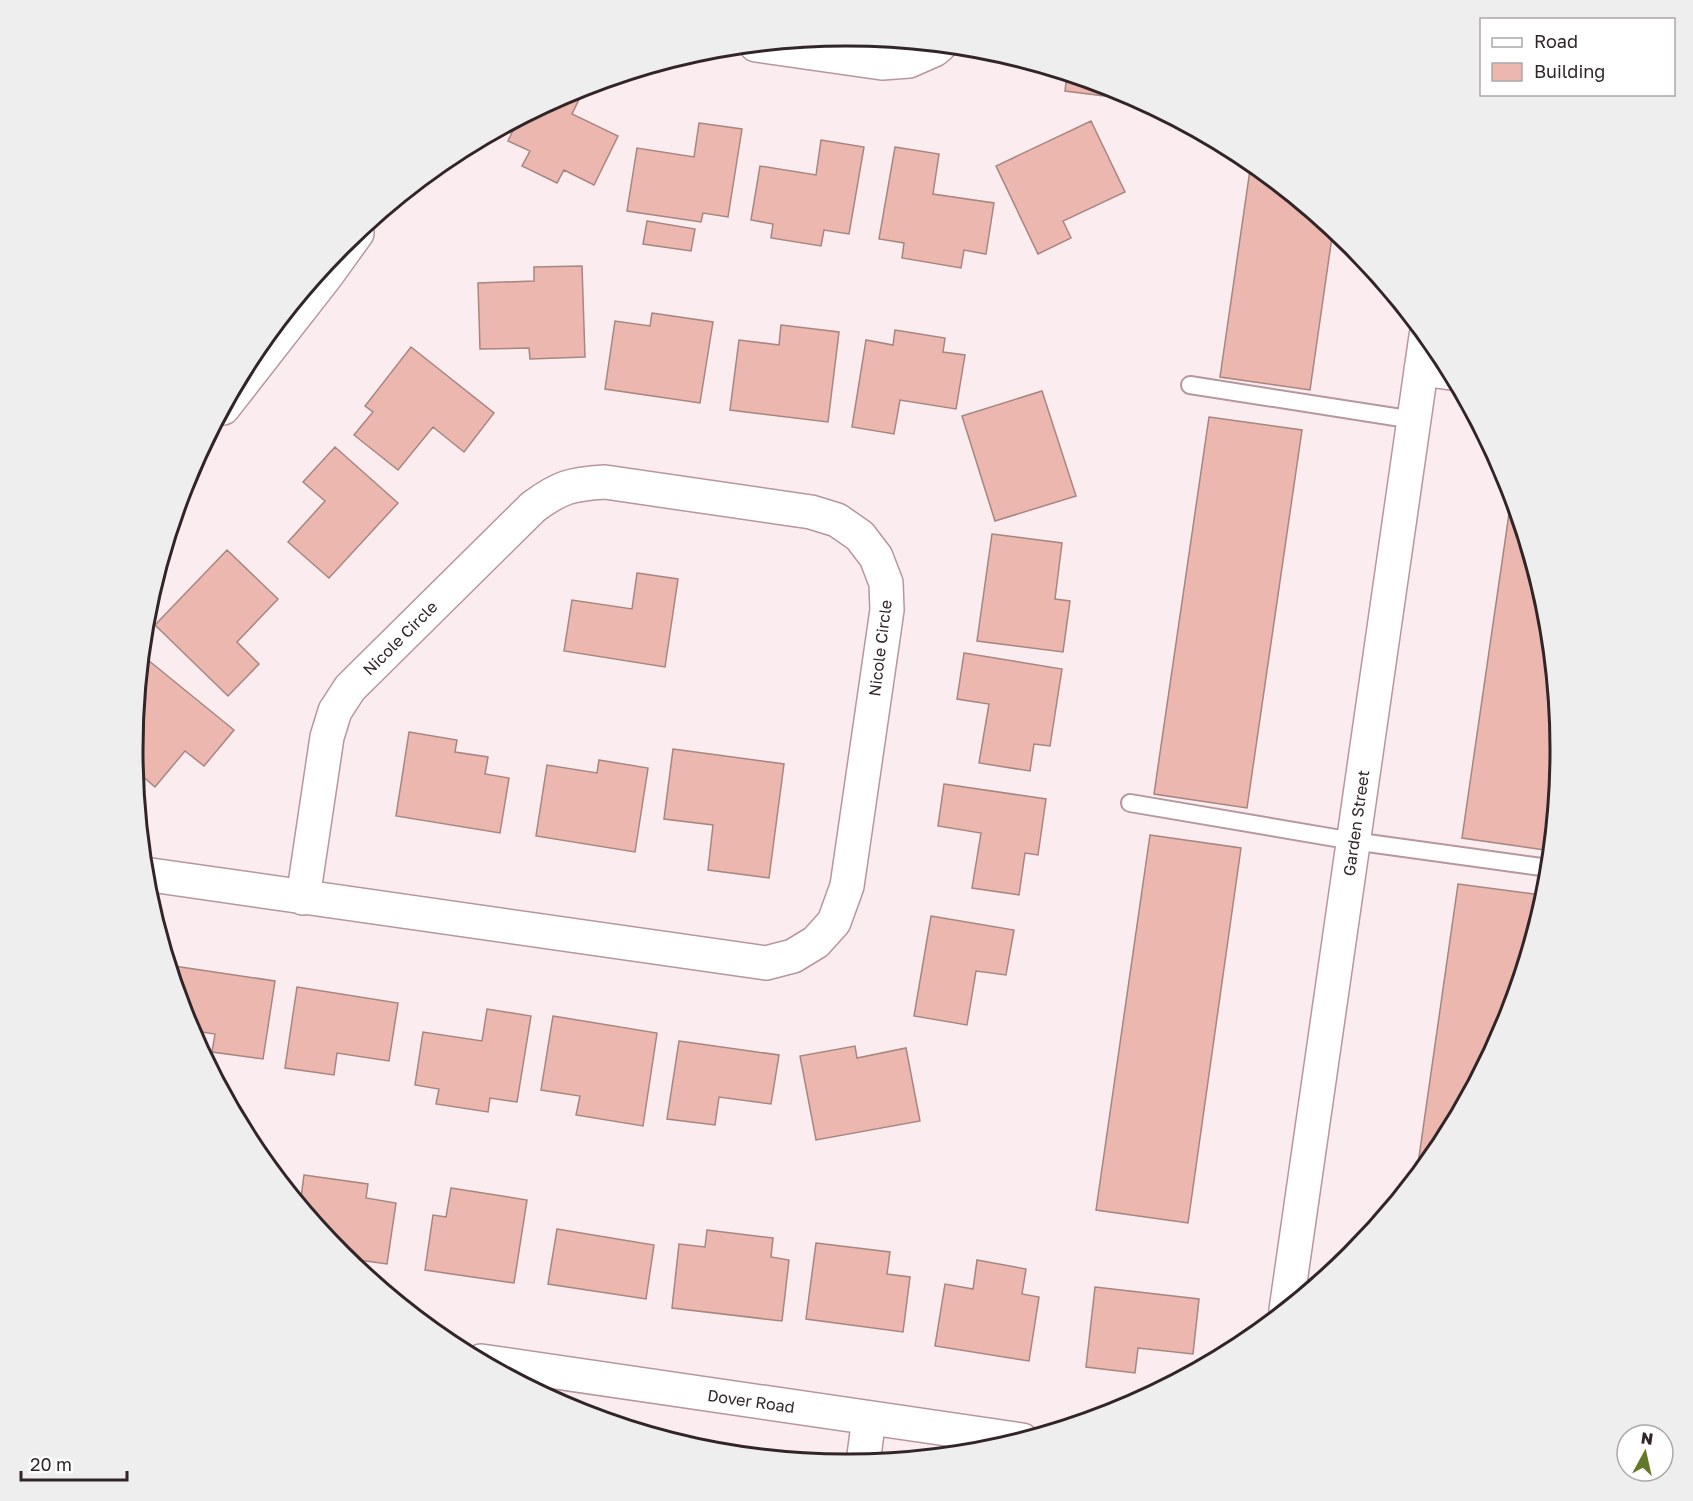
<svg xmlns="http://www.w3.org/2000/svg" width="1693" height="1501" viewBox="0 0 1693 1501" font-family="'Golos Text',sans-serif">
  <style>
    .building { fill: #ecb7af; stroke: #a78681; stroke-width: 1.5 }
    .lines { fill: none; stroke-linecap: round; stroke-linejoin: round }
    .service-casing { stroke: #b8969e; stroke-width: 20 }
    .minor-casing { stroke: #b8969e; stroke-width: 36 }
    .tertiary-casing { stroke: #b8969e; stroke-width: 36 }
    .service { stroke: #fff; stroke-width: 16 }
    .minor { stroke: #fff; stroke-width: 33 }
    .tertiary { stroke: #fff; stroke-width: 33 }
    .labels { text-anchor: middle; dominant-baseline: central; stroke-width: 6; stroke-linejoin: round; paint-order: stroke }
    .street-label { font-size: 16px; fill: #322528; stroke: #fff }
    .rim { fill: none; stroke: #322528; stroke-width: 3 }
  </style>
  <rect width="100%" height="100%" fill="#fbecef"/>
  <path class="building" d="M1067,74L1120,91L1129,95L1128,99L1065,91Z
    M585,87L572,114L618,136L594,185L564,170L557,183L522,166L530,151L508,141L518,120L573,90Z
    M1091,121L1125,192L1063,221L1071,238L1038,254L996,166Z
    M699,123L742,129L728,217L703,213L701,222L627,211L637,148L694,157Z
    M821,140L864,147L849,234L824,230L821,246L771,238L773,224L751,220L760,166L816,175Z
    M895,147L939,154L933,194L994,203L986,254L964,250L961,268L902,258L904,243L879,239Z
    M1251,163L1333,230L1310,390L1220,377Z
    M647,221L695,229L691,251L643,244Z
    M582,266L585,357L530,359L529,348L480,349L478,283L534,281V267Z
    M652,313L713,322L700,403L605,389L615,321L650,326Z
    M781,325L839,332L828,422L730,410L739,340L779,345Z
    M895,330L945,338L943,352L965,355L956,409L900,400L894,434L852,427L866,340L893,345Z
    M411,347L494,413L464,452L433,427L398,470L354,435L373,412L365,406Z
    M1042,391L1076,496L995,521L962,416Z
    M1209,417L1302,430L1247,808L1154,794Z
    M335,447L398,503L329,578L288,542L325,501L303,482Z
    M1512,493L1547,611L1561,751L1551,851L1462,838Z
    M992,534L1062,543L1055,599L1070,601L1063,652L977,641Z
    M227,550L278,599L237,642L259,664L228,696L155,625Z
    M637,573L678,579L665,667L564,651L572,600L632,609Z
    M964,653L1062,669L1050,746L1034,744L1030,771L979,763L989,704L957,699Z
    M148,660L234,730L204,766L185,751L155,787L134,769L132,750L140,669Z
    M409,732L457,740L455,752L488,757L485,774L509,778L500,833L396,816Z
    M673,749L784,764L769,878L708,870L713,825L664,819Z
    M599,760L648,768L635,852L536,836L547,765L597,773Z
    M944,784L1046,799L1038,855L1025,853L1019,895L972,888L981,833L938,826Z
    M1150,835L1241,848L1188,1223L1096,1210Z
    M1458,884L1542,895L1538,920L1506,1024L1440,1148L1416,1178Z
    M931,916L1014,930L1006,975L976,971L967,1025L914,1016Z
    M174,966L275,981L263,1059L212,1052L215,1034L190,1030L186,1024L172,977Z
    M297,987L398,1003L389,1061L337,1053L334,1075L285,1068Z
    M487,1009L531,1016L517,1102L490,1098L488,1112L436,1104L439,1089L415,1085L423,1032L482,1041Z
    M553,1016L657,1033L643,1126L576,1115L580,1096L541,1090Z
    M679,1041L779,1055L771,1104L719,1097L715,1125L667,1119Z
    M855,1046L857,1058L906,1048L920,1121L816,1140L800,1056Z
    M304,1175L368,1184L366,1198L396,1203L387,1264L344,1258L341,1255L300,1205Z
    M451,1188L527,1200L514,1283L425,1270L433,1215L446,1217Z
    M557,1229L654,1245L646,1299L548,1284Z
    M707,1230L773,1238L771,1257L789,1260L782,1321L672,1308L679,1244L705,1247Z
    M816,1243L890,1252L887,1274L910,1277L903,1332L806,1319Z
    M977,1260L1026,1269L1022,1294L1039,1297L1029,1361L935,1346L945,1284L973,1289Z
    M1095,1287L1199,1299L1193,1354L1138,1348L1135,1373L1086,1367Z"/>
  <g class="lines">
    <g class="service-casing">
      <path id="service" d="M1190,385L1414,420
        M1130,803L1353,841L1549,868"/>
    </g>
    <g class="minor-casing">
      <path id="minor" d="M756,45L882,63L909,61L934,50L940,45
        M1421,369L1451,373
        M144,874L766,963L793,956L816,942L834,922L847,886L887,610L886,583L876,557L860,536L837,520L811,512L605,482C571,484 560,487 533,507L350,688L335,711L327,737L303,898
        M1286,1310L1426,336
        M481,1361L1022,1440
        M863,1463L869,1418"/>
    </g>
    <g class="tertiary-casing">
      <path id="tertiary" d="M223,408L326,276L357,233"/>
    </g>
    <use href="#service" class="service"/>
    <use href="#minor" class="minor"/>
    <use href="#tertiary" class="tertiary"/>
  </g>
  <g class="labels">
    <g class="street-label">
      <text transform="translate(400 638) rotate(-45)">Nicole Circle</text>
      <text transform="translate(880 648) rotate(-83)">Nicole Circle</text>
      <text transform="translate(1356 823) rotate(-82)">Garden Street</text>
      <text transform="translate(751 1401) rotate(8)">Dover Road</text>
    </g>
  </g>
  <path d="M0 0H1693V1501H0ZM846 46H847A703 703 0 0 1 1550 749V751A703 703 0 0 1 847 1454H846A703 703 0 0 1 143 751V749A703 703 0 0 1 846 46Z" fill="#efeeee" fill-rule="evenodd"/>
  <path class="rim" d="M846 46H847A703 703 0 0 1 1550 749V751A703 703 0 0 1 847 1454H846A703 703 0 0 1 143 751V749A703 703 0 0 1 846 46Z"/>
  <rect x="1480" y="18" width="195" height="78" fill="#ffffff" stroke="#ada8a9" stroke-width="1.5"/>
  <rect x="1492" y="38" width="30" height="9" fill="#ffffff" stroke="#ada8a9" stroke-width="1.5"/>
  <text x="1534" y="48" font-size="18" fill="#322528">Road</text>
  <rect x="1492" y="63" width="30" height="18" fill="#ecb7af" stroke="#ada8a9" stroke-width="1.5"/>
  <text x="1534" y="78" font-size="18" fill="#322528">Building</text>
  <g transform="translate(1645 1453) rotate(8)"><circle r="28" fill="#ffffff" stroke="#ada8a9" stroke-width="1.5"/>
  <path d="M0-4.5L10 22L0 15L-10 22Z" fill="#637929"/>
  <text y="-9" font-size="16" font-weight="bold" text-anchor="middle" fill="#322528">N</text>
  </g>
  <path d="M21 1471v9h106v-9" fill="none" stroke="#322528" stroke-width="3"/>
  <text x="30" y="1471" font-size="18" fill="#322528" stroke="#ffffff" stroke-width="4.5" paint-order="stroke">20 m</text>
</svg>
